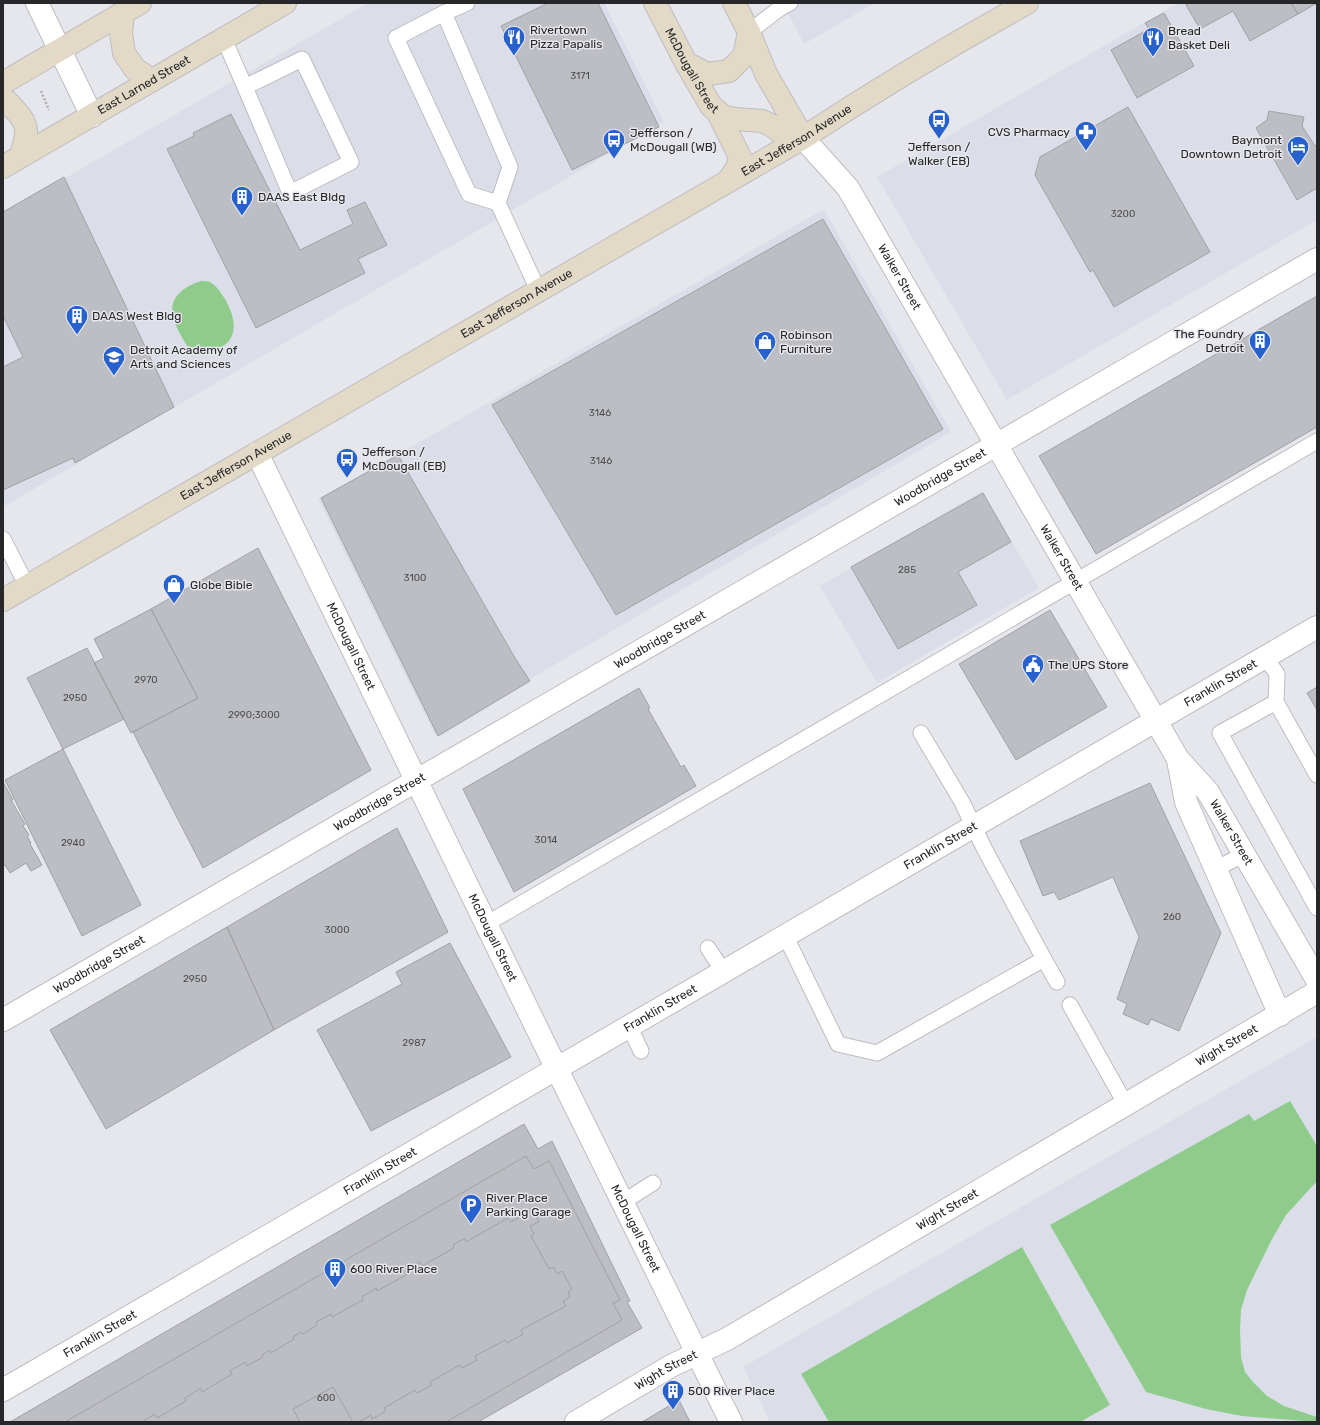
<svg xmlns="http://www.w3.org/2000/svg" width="1320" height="1425" viewBox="0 0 1320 1425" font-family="Rubik,sans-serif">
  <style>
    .built { fill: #dbdde9 }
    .green { fill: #8fcc8c }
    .building { fill: #bdbec3; stroke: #a0a1a5 }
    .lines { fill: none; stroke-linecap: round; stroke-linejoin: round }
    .lane-casing { stroke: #bcbdc1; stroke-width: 17 }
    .street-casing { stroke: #bcbdc1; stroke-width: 24 }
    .secondary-casing { stroke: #bcbdc1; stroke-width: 24 }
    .path { stroke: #acacb0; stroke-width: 2.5; stroke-dasharray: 2 2; stroke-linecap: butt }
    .lane { stroke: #fff; stroke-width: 15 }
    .street { stroke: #fff; stroke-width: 22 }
    .secondary { stroke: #e2dac7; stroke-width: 22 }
    .labels { text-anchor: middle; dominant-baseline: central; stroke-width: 3; stroke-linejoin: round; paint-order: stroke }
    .number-label { font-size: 10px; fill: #4c4d50 }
    .poi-label { font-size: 12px; fill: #272729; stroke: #e6e7ec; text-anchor: start }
    .street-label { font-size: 12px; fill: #272729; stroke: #e6e7ec }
  </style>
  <rect width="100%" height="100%" fill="#e6e7ec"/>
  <path class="built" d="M368,3H604L664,122L3,507V214Z
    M783,3H875L804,44Z
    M1178,3H1317V220L1007,400L877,177Z
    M824,209L951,432L435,735L318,499L434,434Z
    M982,491L1039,588L877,683L820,586Z
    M1317,1037V1422H770L743,1367Z"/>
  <path class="green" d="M201,281C204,281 208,281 210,282C217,286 221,293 225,299C246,335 227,359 187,346C182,337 175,326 173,317C168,297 185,286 201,281Z
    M1290,1101L1317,1146V1181L1286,1215L1271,1241L1247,1290L1241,1310L1240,1329L1241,1357L1245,1372L1254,1383L1267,1396L1284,1406L1317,1417V1422L1242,1416L1206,1409L1146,1392L1050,1225L1249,1114L1254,1121Z
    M1022,1247L1110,1405L1080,1422H829L801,1374Z"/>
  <path class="building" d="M548,3H598L659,127L572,170L501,26Z
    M1189,3H1291L1298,14L1250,41L1233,11L1200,29L1186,5Z
    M1291,3H1317L1298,14Z
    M1164,13L1194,66L1137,98L1111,50L1149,29L1145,23Z
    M1128,107L1210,252L1114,307L1093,270L1090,272L1035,175L1040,157Z
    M1269,111L1304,117L1302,126L1315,146L1317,145V188L1297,200L1256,128L1267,120Z
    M231,114L300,250L353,224L347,210L365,202L387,245L358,259L365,273L256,328L167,149L194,136L193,133Z
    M64,177L174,407L75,463L73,458L3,490V367L23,357L3,316V212Z
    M823,219L943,429L616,615L492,405Z
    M1317,296V427L1096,554L1039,456Z
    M398,455L515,658L530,681L438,736L321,498Z
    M983,493L1011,542L958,572L977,605L898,649L851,567Z
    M258,548L371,770L203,868L133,732L198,698L151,609Z
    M151,609L198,698L131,733L94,663L104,658L94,639Z
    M1050,610L1107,707L1016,760L959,664Z
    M87,648L124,719L63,749L27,678Z
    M1317,687V710L1307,693Z
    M639,688L650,708L648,709L681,767L684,765L696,786L514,892L463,789Z
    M63,749L141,905L82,936L5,780Z
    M3,782L13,800H11L25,824L23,826L29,835L27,836L31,843L30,844L42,865L31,871L26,863L10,873L5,865L3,866Z
    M1150,783L1221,933L1179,1031L1151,1019L1148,1025L1123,1014L1127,1004L1117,999L1139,937L1113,877L1059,900L1054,892L1043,896L1020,841Z
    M397,828L448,932L274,1030L227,927Z
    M227,927L274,1030L106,1129L50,1030Z
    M450,943L511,1057L371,1131L317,1030L402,984L396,972Z
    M524,1124L538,1149L552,1141L630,1301L627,1302L642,1328L478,1422H10Z
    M526,1156L534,1169L549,1161L620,1300L613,1303L622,1320L446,1422H359L371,1415L372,1419L386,1411L384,1408L415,1390L417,1393L432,1385L430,1382L460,1365L462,1368L477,1360L475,1356L505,1340L507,1343L523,1334L521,1330L566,1306L563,1301L570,1297L568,1292L572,1289L562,1271L557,1274L554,1267L549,1269L531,1236L534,1234L530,1226L539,1222L533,1210L511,1222L508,1218L466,1242L465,1238L453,1245L454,1248L422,1266L420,1262L406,1270L408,1274L377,1291L376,1288L362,1297L363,1300L332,1317L331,1314L316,1322L317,1325L303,1334L301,1332L293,1337L294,1339L271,1353L270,1350L262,1355L263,1357L247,1366L245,1362L230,1371L232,1374L202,1392L201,1388L185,1398L186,1401L157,1418L155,1414L142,1422H65Z
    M333,1387L353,1422H300L293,1409Z
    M679,1400L690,1422H642Z"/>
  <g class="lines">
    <g class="lane-casing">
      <path id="lane" d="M467,3L444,13L510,167L498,203L538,290
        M444,13L396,38L469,194L498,203
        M749,32L779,9L790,3
        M224,39L245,87L290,193L351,162L302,59L245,87
        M3,539L27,586
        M1265,657L1277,674L1276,702L1317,775
        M1276,702L1220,733L1317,908
        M1216,869L1244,854
        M486,924L1317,441
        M785,935L838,1044L877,1053L1044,959L985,850L962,802L921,733
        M708,948L723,971
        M1044,959L1057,982
        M1070,1005L1126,1105
        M629,1026L641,1051
        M623,1202L653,1183"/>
    </g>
    <g class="street-casing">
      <g id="street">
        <path d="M37,3L92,116"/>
        <path id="s1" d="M803,138L848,188L1178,759L1208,792L1317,980"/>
        <path id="s2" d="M257,453L544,1043L731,1422"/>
        <path d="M1178,760L1186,802L1280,1015"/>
        <path id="s3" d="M3,1020L1317,259"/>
        <path id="s4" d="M3,1390L1317,627"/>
        <path id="s5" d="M576,1422L671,1366L727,1339L1317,992"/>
      </g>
    </g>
    <g class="secondary-casing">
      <g id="secondary">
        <path id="s6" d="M655,3L686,63L711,106L724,117L736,119L762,121L771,125L782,133L803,138L766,74L749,32L734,3"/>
        <path d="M123,13L121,33L124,53L135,69L152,80"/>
        <path d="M686,63L707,74L729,71L744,56L749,32"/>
        <path d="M3,83L140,3"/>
        <path d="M3,99C8,101 11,106 15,110C31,126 27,137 20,157"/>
        <path d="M718,113L740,157L737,168L728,181"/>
        <path id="s7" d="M3,167L285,3"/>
        <path id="s8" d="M3,600L803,138C876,90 951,45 1027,3"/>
      </g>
    </g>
    <path class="path" d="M41,91L49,110"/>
    <use href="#lane" class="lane"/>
    <use href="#street" class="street"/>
    <use href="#secondary" class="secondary"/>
  </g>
  <defs>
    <g id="restaurant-pin" transform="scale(1.15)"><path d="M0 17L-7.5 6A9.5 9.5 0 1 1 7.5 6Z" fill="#2761ce" stroke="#e6e7ec"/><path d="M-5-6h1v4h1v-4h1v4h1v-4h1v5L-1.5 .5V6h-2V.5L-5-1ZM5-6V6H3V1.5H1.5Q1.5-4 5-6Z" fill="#fff"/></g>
    <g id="bus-pin" transform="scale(1.15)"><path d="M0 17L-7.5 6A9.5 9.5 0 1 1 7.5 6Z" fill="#2761ce" stroke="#e6e7ec"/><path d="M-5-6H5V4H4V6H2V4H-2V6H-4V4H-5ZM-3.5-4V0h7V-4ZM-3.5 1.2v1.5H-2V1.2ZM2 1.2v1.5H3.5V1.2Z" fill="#fff"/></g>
    <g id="pharmacy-pin" transform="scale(1.15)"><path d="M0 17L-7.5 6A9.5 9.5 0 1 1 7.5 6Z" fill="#2761ce" stroke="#e6e7ec"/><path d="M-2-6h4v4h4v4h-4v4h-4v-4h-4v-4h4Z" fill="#fff"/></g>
    <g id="hotel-pin" transform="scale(1.15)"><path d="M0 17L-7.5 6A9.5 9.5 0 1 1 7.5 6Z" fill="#2761ce" stroke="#e6e7ec"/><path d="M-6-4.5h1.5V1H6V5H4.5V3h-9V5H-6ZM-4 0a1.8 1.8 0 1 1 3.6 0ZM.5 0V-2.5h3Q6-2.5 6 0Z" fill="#fff"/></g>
    <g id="building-pin" transform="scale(1.15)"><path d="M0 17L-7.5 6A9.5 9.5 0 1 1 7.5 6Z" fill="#2761ce" stroke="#e6e7ec"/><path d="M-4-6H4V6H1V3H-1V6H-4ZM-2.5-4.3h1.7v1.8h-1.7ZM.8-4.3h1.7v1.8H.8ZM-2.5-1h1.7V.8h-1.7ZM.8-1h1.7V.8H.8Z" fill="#fff"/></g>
    <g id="shop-pin" transform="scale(1.15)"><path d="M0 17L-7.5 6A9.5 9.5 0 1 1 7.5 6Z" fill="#2761ce" stroke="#e6e7ec"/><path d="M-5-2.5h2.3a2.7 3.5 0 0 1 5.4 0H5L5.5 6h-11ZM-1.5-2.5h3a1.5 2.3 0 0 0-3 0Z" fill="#fff"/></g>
    <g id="school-pin" transform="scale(1.15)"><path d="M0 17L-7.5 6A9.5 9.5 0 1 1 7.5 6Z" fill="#2761ce" stroke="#e6e7ec"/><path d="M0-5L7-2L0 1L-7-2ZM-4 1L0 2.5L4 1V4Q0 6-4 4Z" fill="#fff"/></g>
    <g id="civic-pin" transform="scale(1.15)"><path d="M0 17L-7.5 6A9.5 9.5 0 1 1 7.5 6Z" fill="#2761ce" stroke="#e6e7ec"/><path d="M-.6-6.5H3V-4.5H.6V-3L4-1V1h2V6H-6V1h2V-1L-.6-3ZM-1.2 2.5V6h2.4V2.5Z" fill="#fff"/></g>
    <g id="parking-pin" transform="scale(1.15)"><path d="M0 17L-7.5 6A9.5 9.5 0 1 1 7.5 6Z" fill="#2761ce" stroke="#e6e7ec"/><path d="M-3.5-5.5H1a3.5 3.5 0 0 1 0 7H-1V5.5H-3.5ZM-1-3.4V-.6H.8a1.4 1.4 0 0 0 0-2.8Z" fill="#fff"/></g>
  </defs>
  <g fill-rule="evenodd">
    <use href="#restaurant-pin" x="514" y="37"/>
    <use href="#restaurant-pin" x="1153" y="38"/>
    <use href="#bus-pin" x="939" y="120"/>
    <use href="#pharmacy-pin" x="1086" y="132"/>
    <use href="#bus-pin" x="614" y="140"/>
    <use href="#hotel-pin" x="1298" y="147"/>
    <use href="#building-pin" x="242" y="197"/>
    <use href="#building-pin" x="77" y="316"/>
    <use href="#building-pin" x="1260" y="341"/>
    <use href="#shop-pin" x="765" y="342"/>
    <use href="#school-pin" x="114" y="357"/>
    <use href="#bus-pin" x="347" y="459"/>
    <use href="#shop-pin" x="174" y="585"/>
    <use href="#civic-pin" x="1033" y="665"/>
    <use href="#parking-pin" x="471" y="1205"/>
    <use href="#building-pin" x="335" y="1269"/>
    <use href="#building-pin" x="673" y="1391"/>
  </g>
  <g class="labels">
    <g class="number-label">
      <text x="580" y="76">3171</text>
      <text x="1123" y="214">3200</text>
      <text x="600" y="413">3146</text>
      <text x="601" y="461">3146</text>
      <text x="907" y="570">285</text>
      <text x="415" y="578">3100</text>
      <text x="146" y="680">2970</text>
      <text x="75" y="698">2950</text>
      <text x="254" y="715">2990;3000</text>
      <text x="546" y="840">3014</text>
      <text x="73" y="843">2940</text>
      <text x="1172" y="917">260</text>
      <text x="337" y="930">3000</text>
      <text x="195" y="979">2950</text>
      <text x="414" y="1043">2987</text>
      <text x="326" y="1398">600</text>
    </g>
    <g class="poi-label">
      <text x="530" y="30">Rivertown<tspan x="530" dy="14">Pizza Papalis</tspan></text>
      <text x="1168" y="31">Bread<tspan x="1168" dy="14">Basket Deli</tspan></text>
      <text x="1070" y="132" text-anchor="end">CVS Pharmacy</text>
      <text x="630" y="133">Jefferson /<tspan x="630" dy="14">McDougall (WB)</tspan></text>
      <text x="1282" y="140" text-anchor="end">Baymont<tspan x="1282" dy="14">Downtown Detroit</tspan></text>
      <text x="939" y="147" text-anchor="middle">Jefferson /<tspan x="939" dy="14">Walker (EB)</tspan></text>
      <text x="258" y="197">DAAS East Bldg</text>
      <text x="92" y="316">DAAS West Bldg</text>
      <text x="1244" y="334" text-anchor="end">The Foundry<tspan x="1244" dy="14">Detroit</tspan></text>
      <text x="780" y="335">Robinson<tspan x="780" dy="14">Furniture</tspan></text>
      <text x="130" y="350">Detroit Academy of<tspan x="130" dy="14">Arts and Sciences</tspan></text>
      <text x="362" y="452">Jefferson /<tspan x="362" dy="14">McDougall (EB)</tspan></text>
      <text x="190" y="585">Globe Bible</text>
      <text x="1048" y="665">The UPS Store</text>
      <text x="486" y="1198">River Place<tspan x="486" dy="14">Parking Garage</tspan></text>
      <text x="350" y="1269">600 River Place</text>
      <text x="688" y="1391">500 River Place</text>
    </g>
    <g class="street-label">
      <text stroke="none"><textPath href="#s6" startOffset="77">McDougall Street</textPath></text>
      <text stroke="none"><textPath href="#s7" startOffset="163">East Larned Street</textPath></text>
      <text stroke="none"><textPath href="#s8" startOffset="917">East Jefferson Avenue</textPath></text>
      <text stroke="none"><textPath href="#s1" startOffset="170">Walker Street</textPath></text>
      <text stroke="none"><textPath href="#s8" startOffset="593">East Jefferson Avenue</textPath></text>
      <text stroke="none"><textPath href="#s8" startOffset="269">East Jefferson Avenue</textPath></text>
      <text stroke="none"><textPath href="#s3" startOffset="1083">Woodbridge Street</textPath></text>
      <text stroke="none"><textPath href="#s1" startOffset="494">Walker Street</textPath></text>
      <text stroke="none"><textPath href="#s3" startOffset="759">Woodbridge Street</textPath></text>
      <text stroke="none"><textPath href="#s2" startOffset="215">McDougall Street</textPath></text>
      <text stroke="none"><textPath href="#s4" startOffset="1408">Franklin Street</textPath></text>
      <text stroke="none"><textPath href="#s3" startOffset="435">Woodbridge Street</textPath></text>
      <text stroke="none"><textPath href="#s1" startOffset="818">Walker Street</textPath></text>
      <text stroke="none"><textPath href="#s4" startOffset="1084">Franklin Street</textPath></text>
      <text stroke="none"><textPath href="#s2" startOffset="539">McDougall Street</textPath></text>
      <text stroke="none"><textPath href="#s3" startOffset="111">Woodbridge Street</textPath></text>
      <text stroke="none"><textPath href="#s4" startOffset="760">Franklin Street</textPath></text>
      <text stroke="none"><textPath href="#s5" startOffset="752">Wight Street</textPath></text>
      <text stroke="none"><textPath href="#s4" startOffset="436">Franklin Street</textPath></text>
      <text stroke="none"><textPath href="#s5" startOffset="428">Wight Street</textPath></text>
      <text stroke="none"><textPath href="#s2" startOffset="863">McDougall Street</textPath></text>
      <text stroke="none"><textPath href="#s4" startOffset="112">Franklin Street</textPath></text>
      <text stroke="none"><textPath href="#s5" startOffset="104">Wight Street</textPath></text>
    </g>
  </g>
  <rect width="1320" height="1425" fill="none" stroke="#272729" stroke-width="8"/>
</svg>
